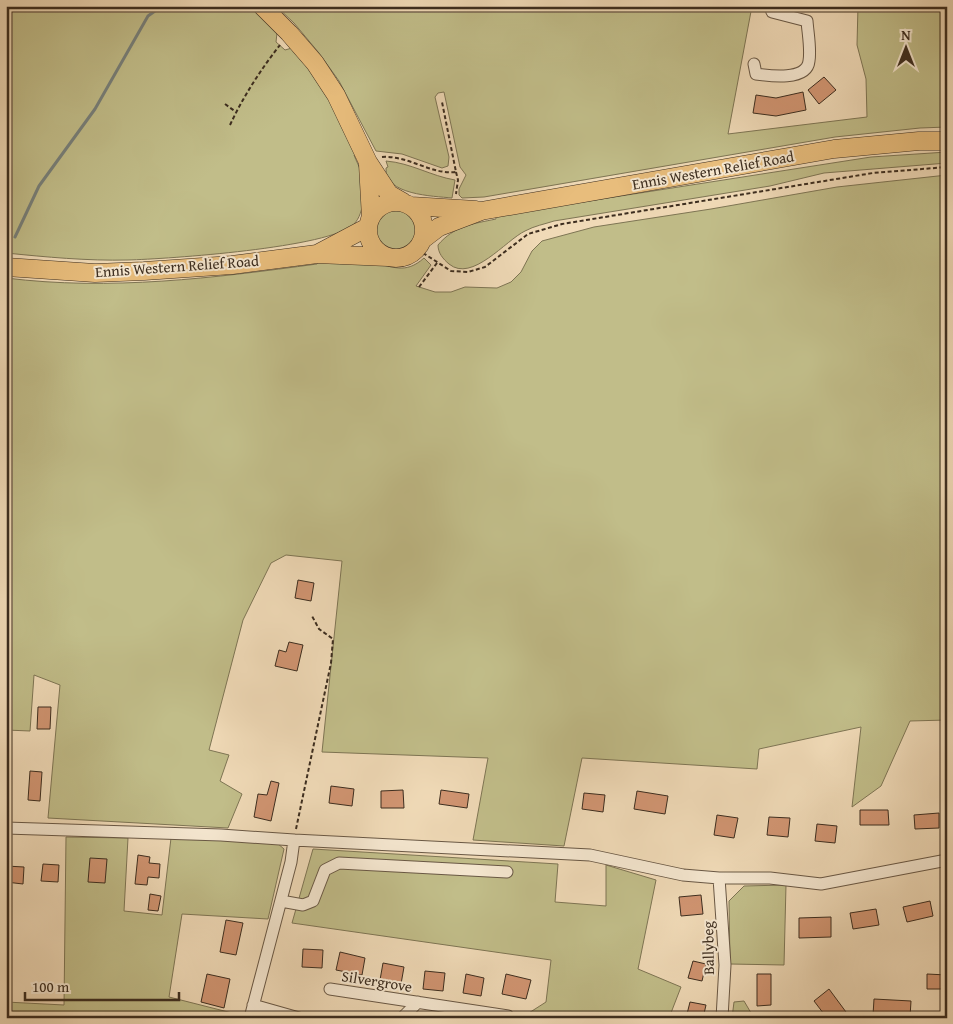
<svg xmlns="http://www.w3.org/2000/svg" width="953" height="1024" viewBox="0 0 953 1024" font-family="'Gentium Book Plus',serif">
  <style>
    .green { fill: #c1bd89; stroke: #7e7554 }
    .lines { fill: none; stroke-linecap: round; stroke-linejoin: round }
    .stream { stroke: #77807b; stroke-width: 3 }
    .building { fill: #d19572; stroke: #3c2d1f }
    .street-casing { stroke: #695845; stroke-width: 13 }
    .primary-casing { stroke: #3c2d1f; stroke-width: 19 }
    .path { stroke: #3c2d1f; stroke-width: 2; stroke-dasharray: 4 2.5; stroke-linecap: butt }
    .street { stroke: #f5e7d0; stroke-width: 11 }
    .primary { stroke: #e8bd7c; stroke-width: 18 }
    .labels { text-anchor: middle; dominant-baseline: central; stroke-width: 4; stroke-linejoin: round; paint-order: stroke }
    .street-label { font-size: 15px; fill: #3c2d1f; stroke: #f5e7d0 }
  </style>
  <rect width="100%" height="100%" fill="#f0dab7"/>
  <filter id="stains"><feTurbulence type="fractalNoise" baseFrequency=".004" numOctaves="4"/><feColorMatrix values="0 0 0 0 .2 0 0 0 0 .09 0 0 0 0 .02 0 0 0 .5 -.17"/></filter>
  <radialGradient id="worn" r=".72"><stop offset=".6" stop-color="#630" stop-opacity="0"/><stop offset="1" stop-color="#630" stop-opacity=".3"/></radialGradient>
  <path class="green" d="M6,6H251L272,26L277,33L276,42L285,50L292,48L316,78L337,111L357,153L354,155C356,161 360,167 361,173C365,187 365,213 354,224C331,248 166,259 128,260C87,261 46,257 6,253Z
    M276,6H752L728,134L867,117L866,79L857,45L858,6H947V127L920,128L835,137L484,197L462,198L459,195V189L466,175L460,167L444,92L438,93L435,97L449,157L448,166L442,168L402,154L376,151L339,81L319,53L294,23Z
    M947,152V163L824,173L770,186L554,221C545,224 534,226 525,231C506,240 472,283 449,264C443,259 438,253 438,245C454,226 472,224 496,219L495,213L563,205L871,157Z
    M386,161C411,163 431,176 455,180L452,198C433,196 384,195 386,168L388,167Z
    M947,175V720L910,721L881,786L852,807L861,727L759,749L757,769L582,758L564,846L473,840L488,758L322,752L342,561L286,555L271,563L243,620L209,750L229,755L220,781L242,794L228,828L48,818L60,685L34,675L30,731L6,730V278C110,291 214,278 317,264L322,259C338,260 356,260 373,263C393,266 405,275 424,258L431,265L416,286L435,292H451L465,287L497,288L511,282L521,272L532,251L542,241L594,227L711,209L837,187Z
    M375 230a22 22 0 1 1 44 0a22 22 0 1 1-44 0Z
    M66,837L128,838L124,911L162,915L171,838L277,843L284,849L268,919L182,914L169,997L240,1015L239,1018H105L98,1016L97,1018H6V1002L64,1005Z
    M313,849L558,864L555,902L606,906V865L656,880L638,969L681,987L669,1018H521L546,1002L551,960L292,923Z
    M786,885L784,965L730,964L729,901L744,886Z
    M744,1001L754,1018H732L734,1002Z"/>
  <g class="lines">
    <path class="stream" d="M198,6L205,8L209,6
      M15,237L39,186L95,109L148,16L162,6
      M6,305L10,298"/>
  </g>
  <path class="building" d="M824,77L836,90L819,104L808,90Z
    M803,92L806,110L776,116L753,113L756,95L776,98Z
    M298,580L314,583L311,601L295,598Z
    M289,642L303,645L297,671L275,666L279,650L286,652Z
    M38,707H51L50,729H37Z
    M30,771L42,772L40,801L28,800Z
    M271,781L279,783L271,821L254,817L258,794L267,795Z
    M331,786L354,789L352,806L329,803Z
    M403,790L404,808H381V791Z
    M441,790L469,794L467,808L439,804Z
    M637,791L668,796L665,814L634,809Z
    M584,793L605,795L603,812L582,809Z
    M860,810H888L889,825H860Z
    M939,813V828L915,829L914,815Z
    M717,815L738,818L734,838L714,835Z
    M769,817L790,818L788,837L767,835Z
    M817,824L837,826L835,843L815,841Z
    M138,855L150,857L149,863L160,864L159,878L148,877L147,885L135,884Z
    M90,858L107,859L105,883L88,882Z
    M43,864L59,865L58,882L41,881Z
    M6,866L24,867L23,884L6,882Z
    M150,894L161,896L158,911L148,910Z
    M701,895L703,914L681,916L679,897Z
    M930,901L933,916L907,922L903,907Z
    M876,909L879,925L853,929L850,913Z
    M831,917V937L799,938V918Z
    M226,920L243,923L236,955L220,952Z
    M303,949L323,950L322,968L302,967Z
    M340,952L365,958L362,975L336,970Z
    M693,961L706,964L702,981L688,978Z
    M383,963L404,967L401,984L380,980Z
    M425,971L445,973L443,991L423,989Z
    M207,974L230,979L224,1008L201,1002Z
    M466,974L484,978L481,996L463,993Z
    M506,974L531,980L526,999L502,994Z
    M757,974H771V1005L757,1006Z
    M927,974L947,975V989H927Z
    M829,989L846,1012L838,1018H827L814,1001Z
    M874,999L911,1001L910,1017L873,1015Z
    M690,1002L706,1005L703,1018H686Z"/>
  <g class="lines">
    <g class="street-casing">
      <path id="street" d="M754,64L756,74C770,76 807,81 809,61C811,49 808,34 807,21L772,12L770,6
        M6,828L221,835L294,840L590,855L683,875L719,878H770L821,884L947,860
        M719,878L725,965L722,1018
        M281,901L303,905L313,901L325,870L339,863L507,872
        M330,989L508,1016
        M253,1005L299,1018
        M250,1018L291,862L294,840
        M402,1018L418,1002"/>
    </g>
    <g class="primary-casing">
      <path id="primary" d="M262,6L289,33L315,63L336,95L368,162L389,194L403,202
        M368,164L371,218
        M368 230a28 28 0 1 1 56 0a28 28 0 1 1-56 0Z
        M411,206L476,210
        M422,240L439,227L481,211L834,149L919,141H947
        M317,254L368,227
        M6,267L95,273L144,271L232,265L317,254L388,257"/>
    </g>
    <path class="path" d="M225,104L236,112
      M230,125C243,97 261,69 280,45
      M382,157C408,155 431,175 456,172L442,102
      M456,172L458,180L456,194
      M423,253L451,271L468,272L485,267L528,234L562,224L873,173L947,167
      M419,287L437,263
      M296,829L331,663L333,639L319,629L312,616"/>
    <use href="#street" class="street"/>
    <use href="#primary" class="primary"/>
  </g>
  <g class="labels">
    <g class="street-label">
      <text transform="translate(713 170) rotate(-10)">Ennis Western Relief Road</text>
      <text transform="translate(177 266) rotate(-4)">Ennis Western Relief Road</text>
      <text transform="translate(708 948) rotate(-91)">Ballybeg</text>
      <text transform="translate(377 981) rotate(9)">Silvergrove</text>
    </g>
  </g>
  <rect width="953" height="1024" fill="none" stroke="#f0dab7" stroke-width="25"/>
  <rect x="8" y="8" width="938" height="1009" fill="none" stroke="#3c2d1f" stroke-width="2.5"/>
  <rect x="12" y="12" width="928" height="999" fill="none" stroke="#3c2d1f"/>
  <g transform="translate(906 48)" stroke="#f5e7d0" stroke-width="4" paint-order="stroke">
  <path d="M0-4L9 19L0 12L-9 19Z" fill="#3c2d1f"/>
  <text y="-8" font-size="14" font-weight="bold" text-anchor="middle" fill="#3c2d1f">N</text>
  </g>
  <path d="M25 992v8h154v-8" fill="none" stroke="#3c2d1f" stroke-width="2.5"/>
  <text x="32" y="992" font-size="15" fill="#3c2d1f" stroke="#f5e7d0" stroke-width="4" paint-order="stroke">100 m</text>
  <rect width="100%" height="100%" filter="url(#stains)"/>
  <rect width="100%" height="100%" fill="url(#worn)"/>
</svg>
